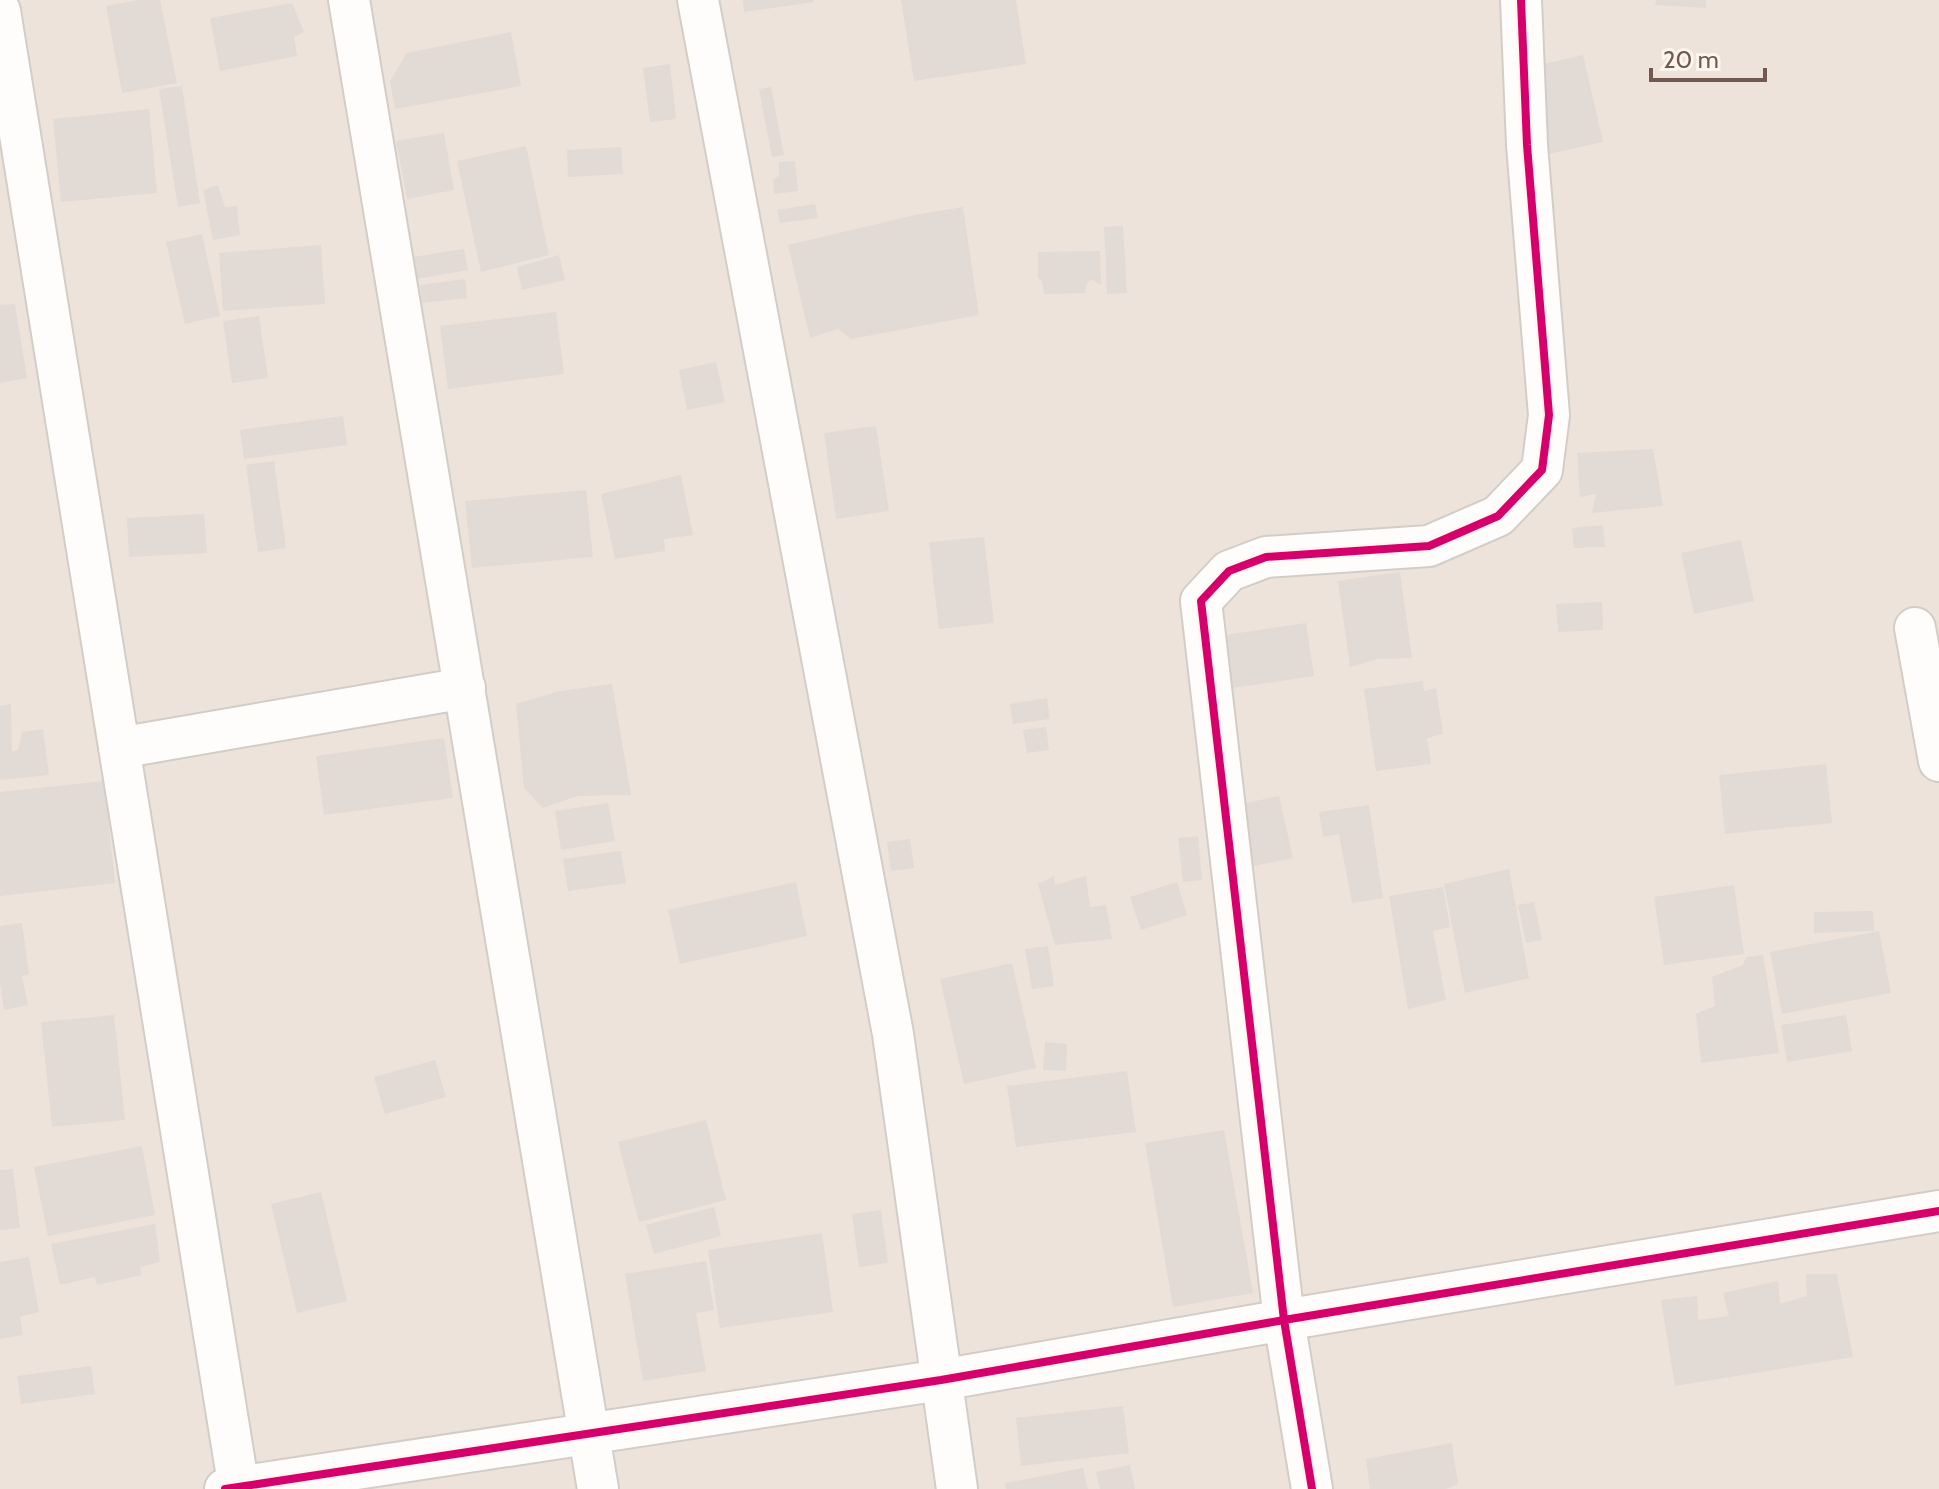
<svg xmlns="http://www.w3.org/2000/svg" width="1939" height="1489" viewBox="0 0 1939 1489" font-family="Cabin,sans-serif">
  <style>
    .residential { fill: #eee3db }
    .building { fill: #e2dad4 }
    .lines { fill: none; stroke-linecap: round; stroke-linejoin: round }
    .minor-casing { stroke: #d3cdc8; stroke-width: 44 }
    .minor { stroke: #fefdfc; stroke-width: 40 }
    .cycleway-casing { stroke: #fdf6ef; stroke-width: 13 }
    .cycleway { stroke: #d6006c; stroke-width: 8 }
  </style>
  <rect width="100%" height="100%" fill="#f6f1ed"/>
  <path class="residential" d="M0,0H1939V1489H0Z"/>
  <path class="building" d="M138,0H160L177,83L122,93L106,6Z
    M743,0H814V2L744,12Z
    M901,0H1016L1026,64L914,81Z
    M1656,0H1706V8L1655,5Z
    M292,3L304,32L294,37L297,56L220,71L210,18Z
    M511,32L521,86L395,109L390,81L407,53Z
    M1583,55L1603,142L1544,155L1535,66Z
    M670,64L676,119L650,122L643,68Z
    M182,86L200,203L178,207L159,89Z
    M771,87L784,155L772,157L759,89Z
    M149,109L157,193L61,202L53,119Z
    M444,133L454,190L407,199L396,141Z
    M526,146L549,255L481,272L457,161Z
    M621,147L623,174L568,177L567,150Z
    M795,161L798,191L774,194L773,179L779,176V162Z
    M218,185L225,207L237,206L240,235L213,240L203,190Z
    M815,204L818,218L780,223L777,210Z
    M963,207L979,315L851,339L838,329L810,338L788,245L915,215Z
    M1123,226L1127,293L1107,294L1104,227Z
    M202,234L220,316L185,324L166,242Z
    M321,245L325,304L223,311L219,253Z
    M464,249L468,270L417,279L413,257Z
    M1100,251L1101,285L1091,279L1087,283L1085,293L1044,294L1042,281L1038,278V252Z
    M559,255L565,280L522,290L517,267Z
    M465,279L467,298L422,303L420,285Z
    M15,304L27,378L0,383V305Z
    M556,312L564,374L448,389L440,326Z
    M259,316L268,378L232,383L223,321Z
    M716,362L725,402L687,410L679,370Z
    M343,416L347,445L244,459L240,430Z
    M876,426L889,511L836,519L824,433Z
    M1653,449L1663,506L1592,513L1596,494L1580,497L1577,453Z
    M274,461L286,548L258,552L246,465Z
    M681,475L693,535L664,539L665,551L615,559L601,494Z
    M586,490L593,557L472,568L465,501Z
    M204,514L207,553L129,557L127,518Z
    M1603,525L1605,547L1574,548L1572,528Z
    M984,537L994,623L939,629L929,542Z
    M1741,540L1754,601L1694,614L1681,553Z
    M1400,572L1412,658L1378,659L1350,667L1338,581Z
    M1602,602L1603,630L1558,632L1556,604Z
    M1306,623L1314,676L1232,688L1225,660L1212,637Z
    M1423,681L1424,691L1436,688L1443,734L1427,738L1431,764L1376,771L1364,689Z
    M612,684L631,795L577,796L543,808L524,788L516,704L560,691Z
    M1047,698L1050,719L1013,724L1010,704Z
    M11,704L12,752L18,750L22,732L43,729L49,775L0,780V706Z
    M1046,727L1049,750L1027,753L1023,730Z
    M444,738L453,798L324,815L316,756Z
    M1826,764L1832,823L1725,834L1719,775Z
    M104,781L115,883L0,896V792Z
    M1279,796L1293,858L1240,869L1227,807Z
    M608,803L615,841L561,850L555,811Z
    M1369,805L1383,898L1352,903L1339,834L1323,837L1319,812Z
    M1198,836L1202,880L1183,882L1178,838Z
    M910,839L914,868L891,871L887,842Z
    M621,851L626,883L568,891L563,859Z
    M1509,869L1529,978L1465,993L1444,884Z
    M1054,876L1055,885L1086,876L1090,907L1106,905L1112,939L1055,945L1038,884Z
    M796,882L807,936L680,964L668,910Z
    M1177,882L1187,915L1141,930L1130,897Z
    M1734,885L1744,954L1664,965L1654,897Z
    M1443,887L1450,927L1433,931L1446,1000L1408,1009L1389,896Z
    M1534,902L1542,940L1526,943L1518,905Z
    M1873,911L1874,931L1814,933V912Z
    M22,923L29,974L22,976L28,1005L4,1010L0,984V926Z
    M1879,931L1891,993L1782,1014L1770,952Z
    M1048,946L1054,986L1032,989L1025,949Z
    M1763,955L1779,1053L1701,1063L1696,1014L1715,1006L1712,977L1743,965L1746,957Z
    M1012,963L1036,1068L964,1084L940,979Z
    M114,1015L125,1120L52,1127L41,1022Z
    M1846,1015L1852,1051L1787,1062L1781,1025Z
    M1045,1042L1067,1044L1066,1071L1043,1070Z
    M435,1060L446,1097L385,1114L374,1077Z
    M1127,1071L1136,1132L1016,1147L1007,1086Z
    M706,1120L726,1200L639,1222L618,1142Z
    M1224,1130L1253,1293L1173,1307L1145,1143Z
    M142,1146L155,1215L48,1236L34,1167Z
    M13,1169L20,1228L0,1230V1170Z
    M321,1192L347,1301L297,1313L271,1204Z
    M714,1207L721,1236L654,1254L646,1225Z
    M881,1210L888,1263L859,1267L852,1214Z
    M155,1224L160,1262L140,1267L142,1275L97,1285L95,1277L60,1285L51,1244Z
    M822,1233L833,1312L720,1328L708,1250Z
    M29,1257L39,1312L20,1317L23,1335L0,1339V1262Z
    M706,1261L714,1310L696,1313L706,1371L643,1381L625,1274Z
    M1806,1274H1837L1853,1357L1675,1386L1661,1300L1697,1296L1698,1320L1729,1316L1723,1293L1778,1281L1780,1304L1807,1296Z
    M91,1366L95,1394L21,1404L17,1376Z
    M1123,1406L1129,1453L1021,1466L1016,1418Z
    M1452,1443L1458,1484L1446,1489H1370L1366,1459Z
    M1130,1465L1135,1489H1100L1096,1472Z
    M1083,1468L1088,1489H1006L1005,1483Z"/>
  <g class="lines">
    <g class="minor-casing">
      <path id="minor" d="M349,0L598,1489
        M698,0L893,1034L957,1489
        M0,11L239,1489
        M1915,628L1939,761
        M119,748L465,688
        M225,1489L941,1380L1284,1320L1939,1211
        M1312,1489L1284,1320L1201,601L1229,571L1266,557L1429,546L1498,516L1542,470L1549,415L1527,145L1521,0"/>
    </g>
    <use href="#minor" class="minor"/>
    <g class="cycleway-casing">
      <path id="cycleway" d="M225,1489L941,1380L1284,1320L1939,1211
        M1312,1489L1284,1320L1201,601L1229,571L1266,557L1429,546L1498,516L1542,470L1549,415L1527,145L1521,0"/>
    </g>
    <use href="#cycleway" class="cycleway"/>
  </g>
  <path d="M1651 68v12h114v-12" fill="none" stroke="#72584f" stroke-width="4"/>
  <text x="1663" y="68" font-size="24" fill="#72584f" stroke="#fdf6ef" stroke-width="6" paint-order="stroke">20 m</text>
</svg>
